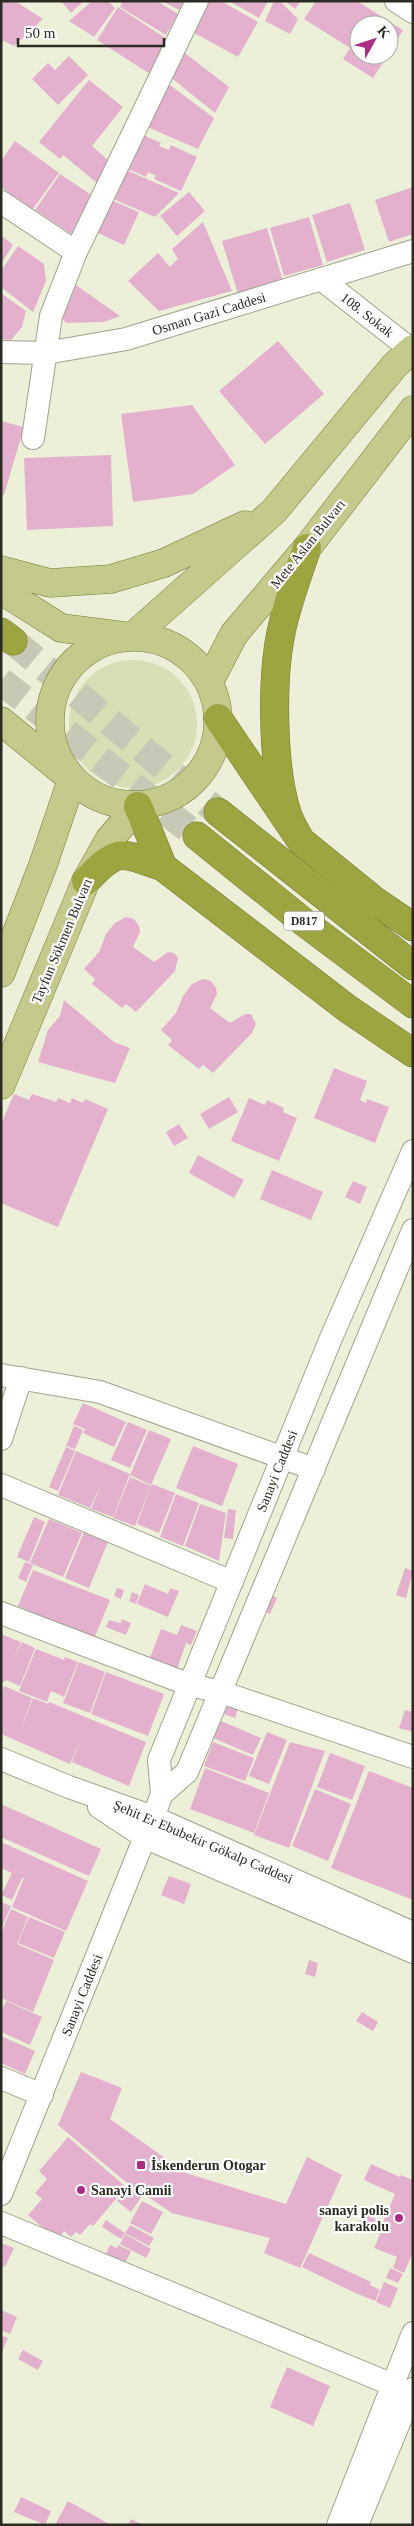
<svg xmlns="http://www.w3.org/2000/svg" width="414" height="2526" viewBox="0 0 414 2526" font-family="Georgia,serif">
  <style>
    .green { fill: #d8deb5 }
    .building { fill: #e3b1cd }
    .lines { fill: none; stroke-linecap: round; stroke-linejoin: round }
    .highway-tunnel { stroke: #c6c9b5; stroke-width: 28; stroke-dasharray: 28 14; stroke-linecap: butt }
    .minor-casing { stroke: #9fa28d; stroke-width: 24 }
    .major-casing { stroke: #747a36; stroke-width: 29 }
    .highway-casing { stroke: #747a36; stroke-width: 29 }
    .minor { stroke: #fff; stroke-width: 22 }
    .major { stroke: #c4c98c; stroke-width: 28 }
    .highway { stroke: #9ca540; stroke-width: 28 }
    .poi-dot { fill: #ab2e80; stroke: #fff; stroke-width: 2 }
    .labels { text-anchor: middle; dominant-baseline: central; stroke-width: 4.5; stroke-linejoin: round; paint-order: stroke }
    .shield { fill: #fff; stroke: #6a6b65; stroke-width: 1 }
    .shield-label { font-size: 12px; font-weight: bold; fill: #2a2b23 }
    .street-label { font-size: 14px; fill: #2a2b23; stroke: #fff }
    .poi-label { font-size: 14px; font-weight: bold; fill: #2a2b23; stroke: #fff; text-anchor: start }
  </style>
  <rect width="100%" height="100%" fill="#edf0d9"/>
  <path class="green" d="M69 724a64 64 0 1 1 128 0a64 64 0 1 1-128 0Z"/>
  <path class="building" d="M1,1H15L43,19L14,46L4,41L1,42Z
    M61,1H84L71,13Z
    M92,1H108L115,8L94,37L69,21Z
    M123,1H157L178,14L166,35L120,7Z
    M162,1H184L179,10Z
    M204,1H221L258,22L238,57L189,30Z
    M229,1H268L259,18Z
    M274,1H280L298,19L290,34L265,21Z
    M285,1H301L295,9Z
    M316,1H357L403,30L389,53V25H359V55H388L373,78L343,59L350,48L304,19Z
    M118,7L167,39L150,74L97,40Z
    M181,50L229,87L215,113L169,76Z
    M69,56L88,75L58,105L32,79L48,63L55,70Z
    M89,80L123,107L92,146L108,160L97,183L63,155L60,159L39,142Z
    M166,82L214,118L198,149L145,126Z
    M139,133L161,143L159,146L169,150L171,145L197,157L181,191L154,179L156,176L148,172L146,177L124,167Z
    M15,141L59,173L32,210L1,187V161Z
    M124,169L179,193L155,217L111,198Z
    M60,174L90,194L82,218L71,234L35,210Z
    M413,187V234L389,242L375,200Z
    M189,192L205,211L177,236L160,216Z
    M113,201L139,212L124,245L98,233Z
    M350,203L365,250L327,262L312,215Z
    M309,217L323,265L284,276L270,228Z
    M203,222L232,291L159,311L128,281L158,253L170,267L178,259L172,249Z
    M267,228L283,281L238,294L222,241Z
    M1,235L13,245L1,264Z
    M18,246L44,264L46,281L33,312L1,287V271Z
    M76,285L120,316L104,322L66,323L62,318Z
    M1,293L26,311L22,327L11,340L1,339Z
    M278,341L324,394L265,444L219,391Z
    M192,405L235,465L193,494L133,502L121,414Z
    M1,421L24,427L4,495L1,494Z
    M111,455L113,526L27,530L24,458Z
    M126,917L134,919L139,926L140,932L133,947L154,962L168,952L174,953L178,958L175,971L136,1012L126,1004L122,1008L92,984L95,979L84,969L99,952L106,934L115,923Z
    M203,979L211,981L216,988L217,994L210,1008L230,1023L245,1014H251L256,1024L252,1033L213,1073L203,1065L199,1069L168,1045L172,1040L161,1030L176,1013L183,996L192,984Z
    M64,1000L114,1042L130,1048L115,1083L38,1062L48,1030L60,1016Z
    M334,1068L367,1081L360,1100L366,1103L367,1099L389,1107L375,1143L314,1118Z
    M14,1094L29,1100L32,1094L56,1102L58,1098L70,1103L72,1098L83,1103L85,1099L108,1109L58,1227L1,1203V1124Z
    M229,1097L238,1112L209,1129L200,1114Z
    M249,1098L265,1105L267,1100L284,1108L283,1112L297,1118L279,1161L231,1141Z
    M179,1124L188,1138L174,1146L166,1132Z
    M198,1155L244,1180L234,1198L189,1173Z
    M272,1170L323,1192L311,1220L260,1199Z
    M353,1181L367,1187L360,1204L345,1197Z
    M83,1403L126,1422L114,1447L83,1433L85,1429L73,1424Z
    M128,1422L147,1430L130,1468L111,1460Z
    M74,1426L83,1430L75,1449L66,1446Z
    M149,1430L171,1439L151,1485L130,1475Z
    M193,1446L238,1464L222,1506L176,1488Z
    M66,1447L75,1451L58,1491L49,1487Z
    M76,1451L130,1474L113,1517L91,1509L101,1485L90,1508L58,1495Z
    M130,1477L151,1486L135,1526L113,1518Z
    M152,1484L175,1493L159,1533L137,1524Z
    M176,1494L199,1503L183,1546L160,1537Z
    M200,1504L226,1513L219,1561L185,1546Z
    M228,1509L236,1510L233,1539L224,1538Z
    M34,1517L45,1522L29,1562L17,1557Z
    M49,1519L82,1533L63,1577L30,1563Z
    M84,1532L108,1542L89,1588L65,1578Z
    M25,1562L33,1565L26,1582L18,1578Z
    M405,1568L413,1571L406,1598L396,1595Z
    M33,1570L110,1600L94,1639L18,1606Z
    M145,1584L168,1594L170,1588L179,1591L168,1617L137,1604Z
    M117,1588L124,1590L121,1599L114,1596Z
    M132,1592L139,1595L136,1604L129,1601Z
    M268,1594L277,1598L270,1614L261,1610Z
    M122,1619L131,1623L126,1635L106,1627L109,1620L121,1623Z
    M181,1625L197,1631L191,1645L186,1643L177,1669L150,1658L161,1629L177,1635Z
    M1,1634L21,1642L14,1658L22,1642L35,1648L20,1686L6,1680L5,1682L1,1681Z
    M36,1649L64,1660L65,1657L78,1662L64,1697L51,1691L47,1702L19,1691Z
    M79,1662L105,1672L90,1713L63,1703Z
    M106,1672L164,1694L148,1736L91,1714Z
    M4,1686L32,1698L18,1737L33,1698L48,1704L49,1702L146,1742L129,1786L72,1762L81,1740L70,1764L1,1734V1694Z
    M229,1702L239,1705L235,1718L224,1714Z
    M405,1710L413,1712V1732L399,1728Z
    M221,1721L261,1738L253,1755L213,1738Z
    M267,1732L287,1740L269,1784L249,1776Z
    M213,1742L254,1758L245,1781L204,1766Z
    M290,1742L325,1751L289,1848L254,1835Z
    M330,1753L365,1766L352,1800L317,1787Z
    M205,1768L269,1793L254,1833L190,1809Z
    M369,1771L413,1788V1900L331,1868Z
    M315,1789L351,1804L328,1861L292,1846Z
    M1,1804L101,1849L89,1876L1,1837Z
    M1,1842L88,1881L66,1931L12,1907L24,1878H22L12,1900L1,1895L12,1873L1,1868Z
    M169,1876L191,1884L184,1904L161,1895Z
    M1,1902L11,1906L1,1929Z
    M11,1909L28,1917L17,1944L54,1960L33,2012L1,1998V1964L24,1974L1,1964V1933Z
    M29,1917L65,1932L54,1958L18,1943Z
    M309,1960L318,1963L315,1977L305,1974Z
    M6,2001L42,2017L30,2045L1,2032V2011Z
    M362,2012L378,2022L373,2031L356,2021Z
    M1,2036L35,2051L25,2074L1,2063Z
    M81,2072L122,2088L110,2119L186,2173L286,2204L307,2157L342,2175L300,2268L264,2253L270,2238L172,2213L127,2183L58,2125Z
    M68,2137L126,2187L93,2226L90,2224L80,2235L76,2232L71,2237L64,2231L57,2240L28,2215L42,2199L35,2193L47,2179L39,2171Z
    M371,2164L400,2177L401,2175L413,2180V2252L404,2273L393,2268L397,2257L374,2248L380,2234L358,2224L362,2213L383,2222L395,2194L364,2180Z
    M129,2185L142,2196L131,2212L117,2201Z
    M142,2201L163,2212L151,2234L130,2223Z
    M106,2220L125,2233L121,2239L102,2227Z
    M130,2225L154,2238L149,2246L125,2233Z
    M125,2234L151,2249L146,2258L120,2244Z
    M1,2243L14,2248L5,2267L1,2265Z
    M110,2245L117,2248L118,2245L131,2251L124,2266L105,2256Z
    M309,2253L371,2282L370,2285L380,2290L375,2301L353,2292L355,2287L353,2292L302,2267Z
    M390,2268L403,2274L398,2283L386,2278Z
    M384,2282L398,2288L390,2308L376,2302Z
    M1,2310L17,2317L10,2334L1,2330Z
    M1,2335L8,2338L1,2354Z
    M23,2350L43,2361L38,2370L18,2359Z
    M287,2367L330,2386L313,2426L270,2407Z
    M21,2497L51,2511L45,2525L14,2512Z
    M68,2501L111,2525H55Z
    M131,2519L143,2525H128Z"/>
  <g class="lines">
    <path class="highway-tunnel" d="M13,641L218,812
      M1,681L197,836"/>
    <g class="minor-casing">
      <path id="minor" d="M396,1L413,12
        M1,202L76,252
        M321,279L413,351
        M1,352L46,353L126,339L413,251
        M33,438L51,316L76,252L197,1
        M1,1375L100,1392L314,1469
        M1,1439L21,1378
        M1,1485L232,1582
        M1,1613L190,1685L221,1692L413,1757
        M1,1759L69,1787L153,1817L413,1933
        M162,1794L187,1772L413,1230
        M99,1807L146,1838L413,1952
        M1,2078L42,2095
        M1,2194L153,1817L162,1794L159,1760L331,1338L413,1151
        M1,2223L393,2385
        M338,2525L413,2333
        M357,2525L413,2389"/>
    </g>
    <g class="major-casing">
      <path id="major" d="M1,570L50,583L111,579L164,563L245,525
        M1,590L61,628L132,637L274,511L395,365L413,349
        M50 721a84 84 0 1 1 168 0a84 84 0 1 1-168 0Z
        M209,682L234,634L307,548L413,410
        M1,721L72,779L43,865L1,973
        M1,1085L86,881L109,840L138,806"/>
    </g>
    <g class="highway-casing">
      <path id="highway" d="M1,632L13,641
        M218,718L301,841L375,901L413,927
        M138,806L163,867L348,1009L413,1053
        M218,812L413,966
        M197,836L305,923L413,1004
        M301,841C296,832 290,823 287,813C272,766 271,676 282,628C288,601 298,574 307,548
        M86,881C119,846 120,853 163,867"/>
    </g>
    <use href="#minor" class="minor"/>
    <use href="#major" class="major"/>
    <use href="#highway" class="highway"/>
  </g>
  <g class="poi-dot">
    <rect x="136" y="2160" width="10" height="10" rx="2.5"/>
    <circle cx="81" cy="2190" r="5"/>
    <circle cx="399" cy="2218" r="5"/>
  </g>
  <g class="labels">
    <rect class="shield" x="284" y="911.5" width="40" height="19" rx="4"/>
    <g class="shield-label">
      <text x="304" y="921">D817</text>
    </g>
    <g class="street-label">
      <text transform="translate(209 314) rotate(-17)">Osman Gazi Caddesi</text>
      <text transform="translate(367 315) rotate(38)">108. Sokak</text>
      <text transform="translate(308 544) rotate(-51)">Mete Aslan Bulvarı</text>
      <text transform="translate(62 941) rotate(-67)">Tayfun Sökmen Bulvarı</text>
      <text transform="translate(277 1471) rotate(-68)">Sanayi Caddesi</text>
      <text transform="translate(203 1842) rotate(23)">Şehit Er Ebubekir Gökalp Caddesi</text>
      <text transform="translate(82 1995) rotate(-68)">Sanayi Caddesi</text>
    </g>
    <g class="poi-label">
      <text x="151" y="2165">İskenderun Otogar</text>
      <text x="91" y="2190">Sanayi Camii</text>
      <text x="389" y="2210" text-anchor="end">sanayi polis<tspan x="389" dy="16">karakolu</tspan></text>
    </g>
  </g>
  <rect width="414" height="2526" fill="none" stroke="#2a2b23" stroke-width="5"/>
  <g transform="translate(374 40) rotate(50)"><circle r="24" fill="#ffffff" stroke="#aaaaa7"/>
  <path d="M0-4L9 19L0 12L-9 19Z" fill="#ab2e80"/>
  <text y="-8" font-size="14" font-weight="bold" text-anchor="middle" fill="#2a2b23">K</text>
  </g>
  <path d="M18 38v8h146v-8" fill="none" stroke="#2a2b23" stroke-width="2.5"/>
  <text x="25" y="38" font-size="15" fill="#2a2b23" stroke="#ffffff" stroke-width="4" paint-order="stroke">50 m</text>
</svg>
